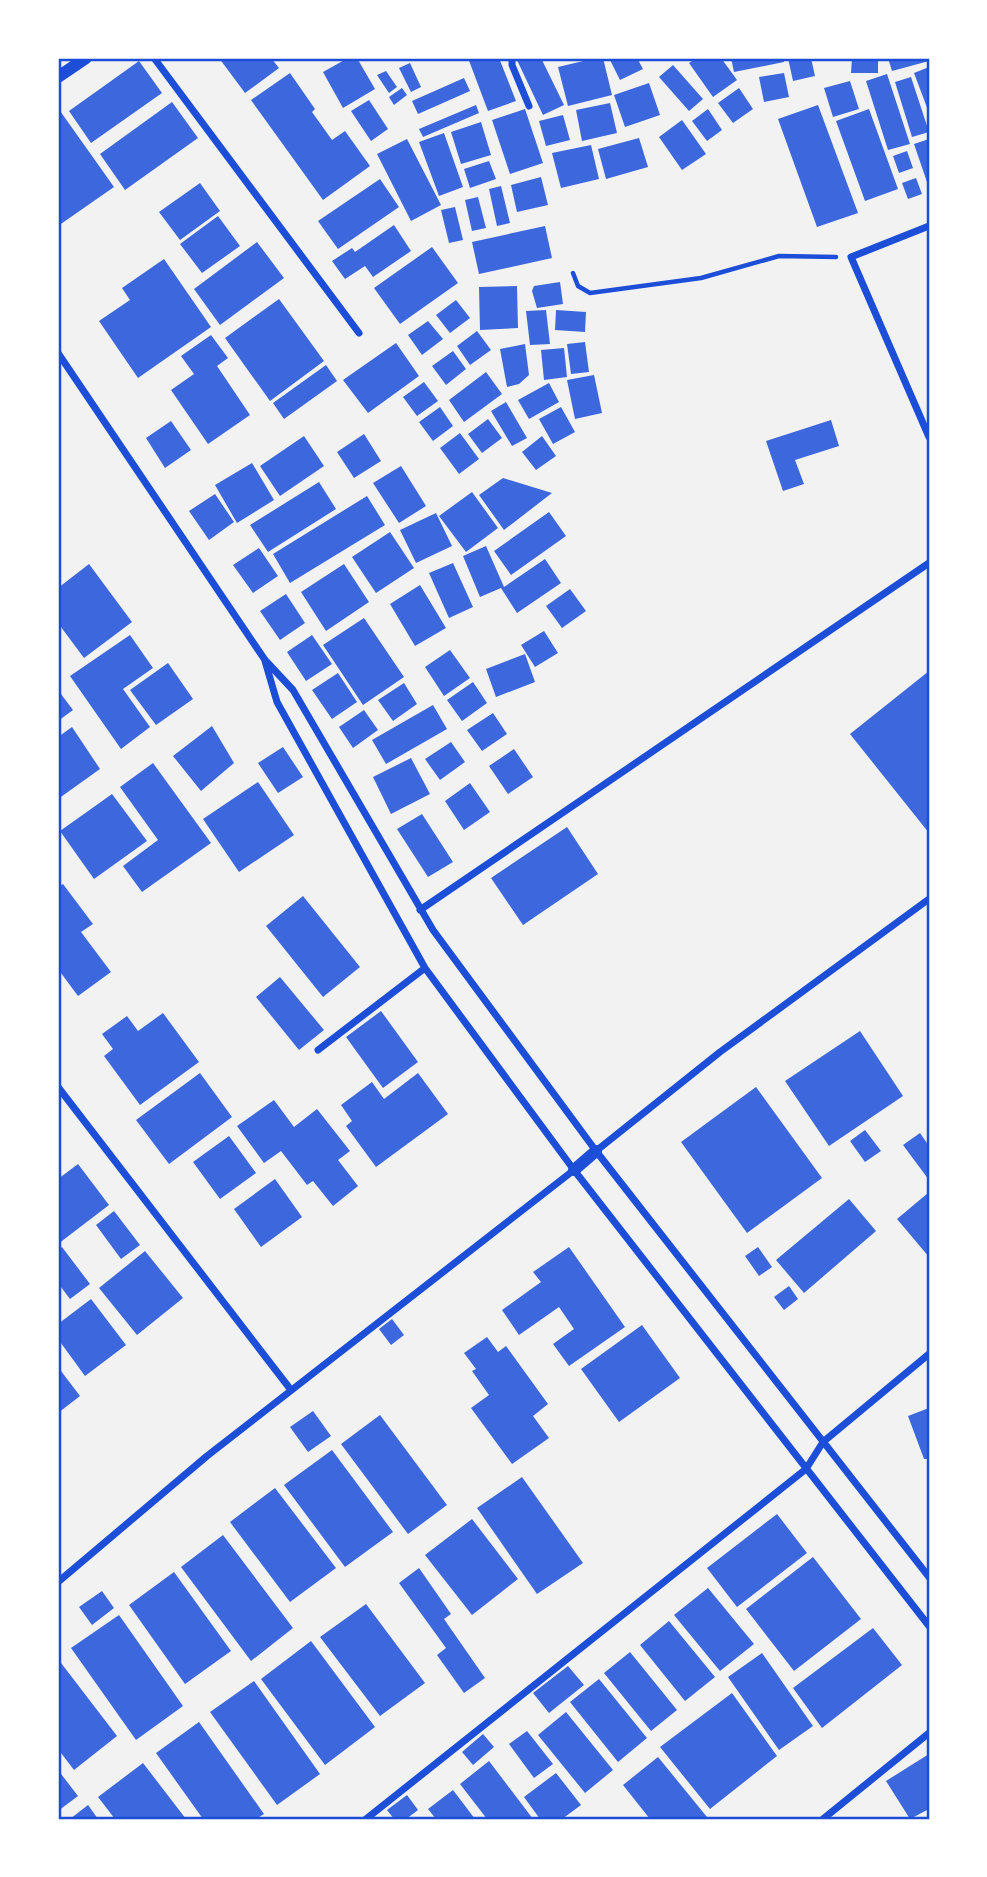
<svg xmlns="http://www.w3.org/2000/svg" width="987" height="1877" viewBox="0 0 987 1877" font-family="'PT Sans',sans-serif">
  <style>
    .building { fill: #3d67dc }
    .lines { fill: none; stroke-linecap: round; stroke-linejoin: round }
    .path { stroke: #1d4ed8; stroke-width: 4.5 }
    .minor { stroke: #1d4ed8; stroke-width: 7 }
    .tertiary { stroke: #1d4ed8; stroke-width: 12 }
    .neatline { fill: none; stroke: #1d4ed8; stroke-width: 2.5 }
  </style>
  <rect width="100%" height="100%" fill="#f2f2f2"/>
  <path class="building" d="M219,58H271L279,68L245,93Z
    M348,58H357L375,89L343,108L323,72Z
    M468,58H499L516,101L488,111Z
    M516,58H541L564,105L543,115Z
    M596,58H603L612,95L568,106L558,67Z
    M609,58H637L643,69L620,80Z
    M697,58H721L737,80L713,97L689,63Z
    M731,58H783L784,62L734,72Z
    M788,58H811L815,76L793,81Z
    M852,58H878V73H851Z
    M888,58H929V61L892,71Z
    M139,61L162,93L91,143L69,111Z
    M410,63L421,87L411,92L399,68Z
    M673,65L703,99L689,111L659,77Z
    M929,67V113L914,73Z
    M386,71L397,87L389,93L377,75Z
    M290,73L315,109L312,112L332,140L345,131L370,166L323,200L251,100Z
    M784,73L789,97L764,102L759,77Z
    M887,74L910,144L888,150L866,81Z
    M911,77L929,132L912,137L895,82Z
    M464,78L470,91L418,114L412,101Z
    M850,81L859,109L833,117L824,88Z
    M649,83L660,115L625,127L614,95Z
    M402,88L407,95L394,105L389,97Z
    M739,88L753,109L733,123L718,103Z
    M369,100L388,129L371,141L351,111Z
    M172,102L198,138L125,190L100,154Z
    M610,103L617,133L582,141L576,110Z
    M476,105L479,113L423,137L419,129Z
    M818,105L858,213L817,227L778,119Z
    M58,108L114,187L58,226Z
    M525,109L543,163L510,174L492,120Z
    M708,109L722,130L707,141L692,121Z
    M869,109L898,189L865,201L836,121Z
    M563,115L570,140L546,146L539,121Z
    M682,120L706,154L682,170L659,137Z
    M481,122L491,155L461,164L451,132Z
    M444,133L463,187L439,196L419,142Z
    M639,138L648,167L606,179L598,149Z
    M407,139L441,205L411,221L377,154Z
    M929,139V188L914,144Z
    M591,145L599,179L561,188L552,153Z
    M907,151L913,168L899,173L893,156Z
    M489,161L496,179L470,188L464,169Z
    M541,177L548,205L517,212L511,185Z
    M916,178L922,194L908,199L902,183Z
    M380,179L399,207L338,249L318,221Z
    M200,183L220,211L180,240L159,212Z
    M501,186L510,223L497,226L489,189Z
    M478,197L486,228L472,231L465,200Z
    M455,207L463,240L449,243L441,210Z
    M218,216L240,246L202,273L180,244Z
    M394,225L411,251L373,277L365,266L345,279L332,261L352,248L355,252Z
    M545,226L552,258L479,274L472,242Z
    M257,242L284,278L220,325L194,289Z
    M432,247L458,283L400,324L374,288Z
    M164,259L211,327L138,378L99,321L130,300L122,288Z
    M560,282L563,304L537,308L532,291L534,286Z
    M517,286L518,328L480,330L479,287Z
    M279,299L324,361L270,401L225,338Z
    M456,300L470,318L450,333L436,315Z
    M546,310L550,344L530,345L526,311Z
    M556,310L586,312L585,332L555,330Z
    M428,321L443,339L422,355L408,335Z
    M477,331L491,350L470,365L457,346Z
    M211,335L228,358L217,366L250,415L208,444L171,390L194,374L181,356Z
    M585,342L589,372L571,374L567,344Z
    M396,343L419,376L368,413L343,380Z
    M525,344L529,375L519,384L507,387L500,349Z
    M564,348L567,377L544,380L541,350Z
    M453,351L466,369L446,385L432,366Z
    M326,365L337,381L284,419L273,403Z
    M486,372L502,394L464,422L449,400Z
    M594,375L602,413L575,419L567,380Z
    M424,382L438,401L417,416L403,397Z
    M549,383L559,402L529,419L518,400Z
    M506,402L527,438L512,446L491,411Z
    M440,407L453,426L433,441L419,422Z
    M561,407L575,432L553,444L539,419Z
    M488,419L502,438L482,453L468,434Z
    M831,420L839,446L795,460L804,484L783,491L766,441Z
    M171,421L191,450L165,468L146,438Z
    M460,433L479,459L459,474L440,448Z
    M364,434L381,461L354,478L337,452Z
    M304,436L324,466L280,496L260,466Z
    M542,436L556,456L536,470L522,452Z
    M252,463L274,500L237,523L215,485Z
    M401,466L426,506L399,523L373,483Z
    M503,478L552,493L504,530L479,495Z
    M319,482L336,509L268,552L250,525Z
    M472,492L498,528L466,552L439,516Z
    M215,494L234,522L209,540L189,511Z
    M367,496L385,525L290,583L273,554Z
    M549,512L566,536L511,575L494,551Z
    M436,513L452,546L416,563L400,530Z
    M390,532L414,568L376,593L352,557Z
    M486,546L504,587L545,559L561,583L517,613L501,588L480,597L463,556Z
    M259,548L278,576L253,593L233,565Z
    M453,563L473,607L449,618L429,573Z
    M89,564L132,622L84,658L58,623V588Z
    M344,564L369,602L326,631L301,592Z
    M420,585L446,628L415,646L390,604Z
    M570,589L586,611L562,628L546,606Z
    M286,594L305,623L280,640L260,611Z
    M364,618L404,677L363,705L323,645Z
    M544,631L558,653L535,667L521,645Z
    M130,635L153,668L123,689L150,727L121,749L70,676Z
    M312,635L332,664L306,681L287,652Z
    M450,650L470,678L444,696L425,667Z
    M525,654L535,682L496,697L486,669Z
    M168,663L193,699L156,725L130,690Z
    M929,671V833L850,734Z
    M338,673L357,702L332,719L312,690Z
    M473,682L487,703L462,721L447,700Z
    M404,683L417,704L393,721L378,700Z
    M58,690L73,710L58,721Z
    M433,705L447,729L386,764L372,740Z
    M364,710L378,730L353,748L339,727Z
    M493,713L507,734L482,751L467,730Z
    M212,726L234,763L201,791L173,756Z
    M72,727L100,769L58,799V737Z
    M451,742L465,762L440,780L425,759Z
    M283,747L303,777L278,793L258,763Z
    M514,749L533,777L508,794L489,766Z
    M411,758L430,794L391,814L373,777Z
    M153,763L211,843L142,892L123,866L158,840L120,787Z
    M258,782L294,835L239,872L203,819Z
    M470,783L490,812L464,830L445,801Z
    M112,794L147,841L94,879L60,831Z
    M422,814L453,862L428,877L397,829Z
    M567,827L598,874L523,925L491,878Z
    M63,884L93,924L81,932L111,972L78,996L58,969V939L61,936L58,931V887Z
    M303,896L360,967L323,997L266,926Z
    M280,977L324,1030L299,1050L256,997Z
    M381,1011L418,1062L383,1088L346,1037Z
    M163,1013L199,1062L140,1105L104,1056L113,1049L102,1034L127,1016L138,1031Z
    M860,1031L903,1096L829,1146L785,1081Z
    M200,1073L232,1117L169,1164L136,1120Z
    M418,1073L448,1114L376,1167L346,1126L352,1121L341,1105L372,1082L384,1099Z
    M756,1087L822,1178L747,1233L681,1142Z
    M274,1100L294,1127L317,1109L350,1151L338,1160L358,1186L333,1206L313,1181L307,1185L281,1151L264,1163L237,1126Z
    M865,1130L881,1151L865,1162L850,1141Z
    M920,1133L929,1146V1180L903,1145Z
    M229,1136L256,1173L220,1199L193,1162Z
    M78,1164L109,1205L58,1244V1179Z
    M275,1179L302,1217L261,1247L234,1209Z
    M928,1193L929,1194V1257L897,1219Z
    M849,1199L876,1231L804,1293L776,1260Z
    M114,1211L140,1245L121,1259L96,1225Z
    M62,1247L90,1284L70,1299L58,1283V1250Z
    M569,1247L625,1327L569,1366L553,1344L574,1329L559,1307L519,1335L502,1310L541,1282L533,1272Z
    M758,1247L772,1267L759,1276L745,1256Z
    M145,1251L183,1298L137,1335L99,1288Z
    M789,1286L798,1299L784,1310L774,1297Z
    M91,1299L126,1345L85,1376L58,1339V1324Z
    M392,1319L404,1335L391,1345L379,1329Z
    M642,1325L680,1378L619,1422L581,1369Z
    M487,1337L498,1352L506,1346L548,1404L533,1416L549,1438L512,1464L471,1408L489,1395L472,1371L476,1369L464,1353Z
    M58,1367L80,1396L58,1413Z
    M929,1408V1459H924L908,1416Z
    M313,1411L331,1436L308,1452L290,1427Z
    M380,1415L447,1505L408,1534L341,1444Z
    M332,1450L393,1532L345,1567L284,1485Z
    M522,1477L583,1563L537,1594L477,1508Z
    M275,1488L336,1568L290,1602L230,1522Z
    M777,1514L807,1553L737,1607L707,1568Z
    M472,1519L518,1579L472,1615L425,1555Z
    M223,1535L293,1628L251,1661L181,1567Z
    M813,1557L861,1619L794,1671L746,1609Z
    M419,1568L451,1614L444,1619L485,1678L464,1693L437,1655L446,1648L399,1583Z
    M174,1572L231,1651L185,1684L129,1605Z
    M708,1588L754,1644L720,1671L674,1615Z
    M102,1591L114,1608L92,1625L79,1607Z
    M366,1604L425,1683L380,1716L320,1637Z
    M119,1615L183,1706L136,1740L71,1648Z
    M669,1621L715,1677L685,1701L640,1645Z
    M873,1628L902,1665L822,1728L793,1688Z
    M311,1641L375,1727L325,1765L261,1679Z
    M630,1652L677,1710L651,1731L604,1673Z
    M762,1653L813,1726L779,1750L728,1677Z
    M58,1659L117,1736L74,1770L58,1749Z
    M568,1666L584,1685L549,1713L533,1693Z
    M599,1679L647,1738L618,1762L570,1702Z
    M254,1681L320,1774L277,1805L210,1712Z
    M732,1693L777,1756L710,1809L660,1747Z
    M566,1712L613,1770L585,1793L538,1735Z
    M199,1722L264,1814L256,1819H203L156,1753Z
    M527,1731L553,1764L534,1778L509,1744Z
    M483,1734L494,1747L473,1765L462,1752Z
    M929,1754V1809L910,1819L886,1781Z
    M658,1757L707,1817L704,1819H650L623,1785Z
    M489,1761L533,1819H487L460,1784Z
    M143,1763L186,1819H115L98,1797Z
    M58,1770L78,1796L58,1811Z
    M556,1773L581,1805L562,1819H540L524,1797Z
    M453,1790L475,1819H436L428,1809Z
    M407,1795L418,1810L406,1819H394L387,1810Z
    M88,1805L98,1819H70Z"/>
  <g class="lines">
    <path class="path" d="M573,273L578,286L590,293L701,278L779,256L836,257"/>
    <path class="minor" d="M154,58L359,333
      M512,58V65L529,106
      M929,226L851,257L929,437
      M58,353L265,660L293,690L433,930L596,1151L929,1577
      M265,661L277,702L425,968L574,1170L929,1626
      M420,910L929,563
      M318,1050L425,968
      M58,1087L291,1390
      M596,1151L720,1052L929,899
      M58,1582L207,1456L574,1170
      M366,1819L806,1469L823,1442L929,1354
      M823,1819L929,1733"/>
    <path class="tertiary" d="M58,77L86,58
      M574,1170L596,1151"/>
  </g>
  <rect width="987" height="1877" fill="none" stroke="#ffffff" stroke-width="119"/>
  <rect x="60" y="60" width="868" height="1758" class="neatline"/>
</svg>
